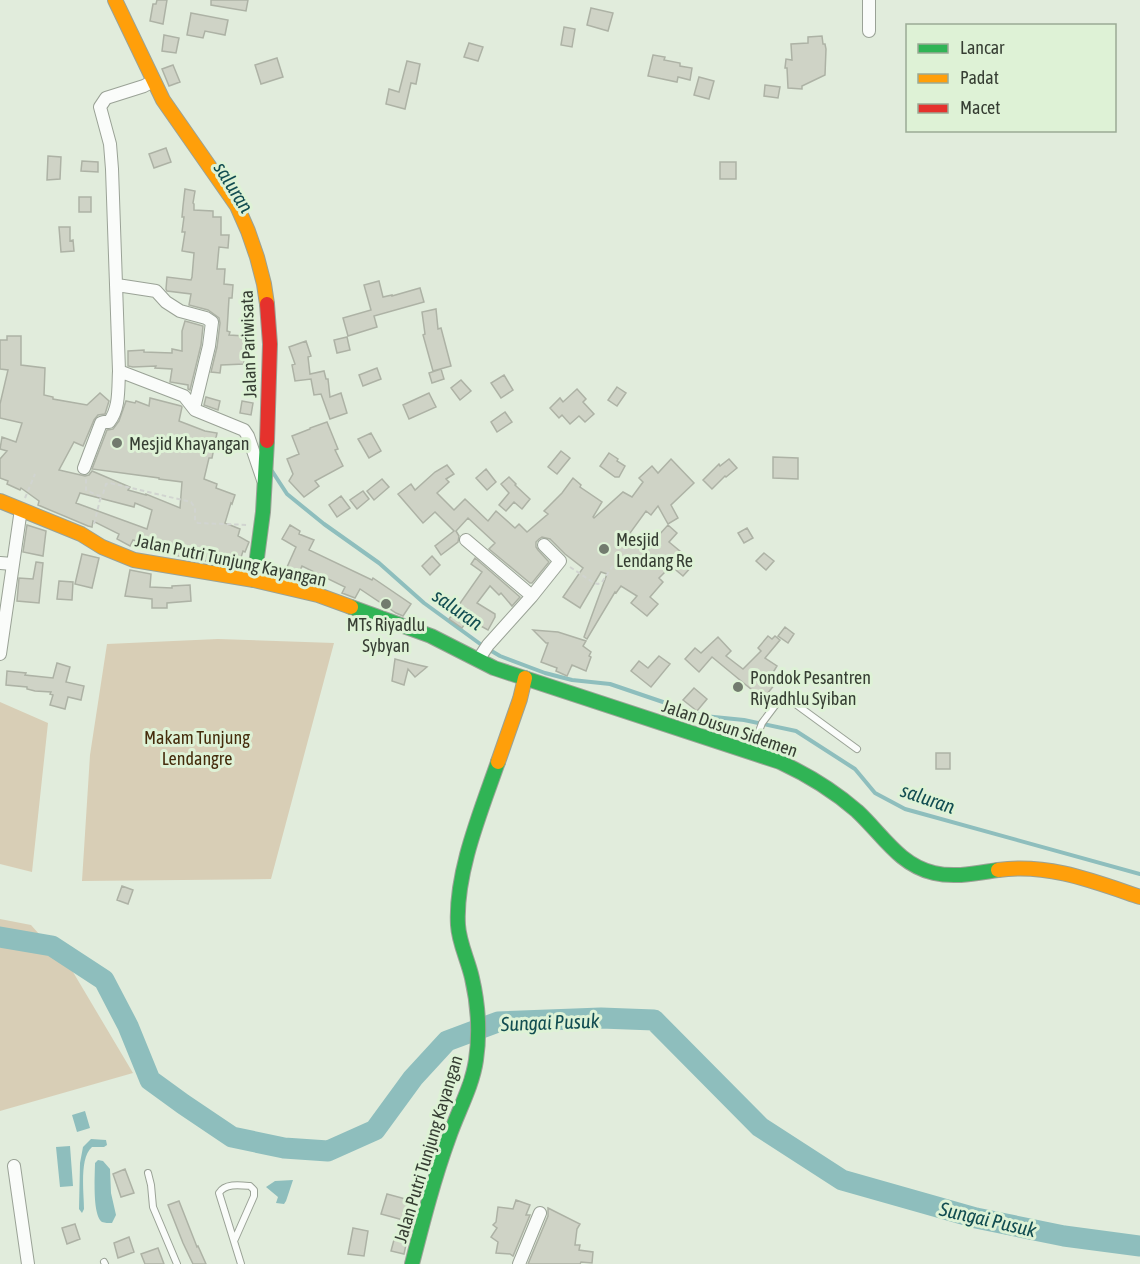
<svg xmlns="http://www.w3.org/2000/svg" width="1140" height="1264" viewBox="0 0 1140 1264" font-family="'Asap Condensed',sans-serif">
  <style>
    .green { fill: #d8ceb6 }
    .water { fill: #8ebebd }
    .lines { fill: none; stroke-linecap: round; stroke-linejoin: round }
    .stream { stroke: #8ebebd; stroke-width: 4 }
    .river { stroke: #8ebebd; stroke-width: 21 }
    .building { fill: #cfd3c6; stroke: #adb2a5; stroke-width: 1.5; fill-rule: evenodd }
    .lane-casing { stroke: #9aa296; stroke-width: 8 }
    .street-casing { stroke: #9aa296; stroke-width: 14 }
    .fast-casing { stroke: #9aa296; stroke-width: 16 }
    .slow-casing { stroke: #9aa296; stroke-width: 16 }
    .jam-casing { stroke: #9aa296; stroke-width: 16 }
    .path { stroke: #d1d4d0; stroke-width: 2; stroke-dasharray: 4.5 3; stroke-linecap: butt }
    .lane { stroke: #fafcfa; stroke-width: 6 }
    .street { stroke: #fafcfa; stroke-width: 12 }
    .fast { stroke: #30b455; stroke-width: 14 }
    .slow { stroke: #ff9f0a; stroke-width: 14 }
    .jam { stroke: #e5322d; stroke-width: 14 }
    .poi-dot { fill: #727b6e; stroke: #def2d6; stroke-width: 2 }
    .labels { text-anchor: middle; dominant-baseline: central; stroke-width: 6; stroke-linejoin: round; paint-order: stroke }
    .street-label { font-size: 18px; fill: #363e33; stroke: #def2d6 }
    .poi-label { font-size: 18px; fill: #363e33; stroke: #def2d6; text-anchor: start }
    .park-label { font-size: 18px; fill: #452c0c; stroke: #def2d6 }
    .water-label { font-size: 20px; font-style: italic; fill: #124d51; stroke: #def2d6 }
  </style>
  <rect width="100%" height="100%" fill="#e1ecdc"/>
  <path class="green" d="M218,639L334,643L271,879L82,881L90,755L107,644Z
    M0,702L48,723L32,872L0,864Z
    M0,919L31,925L73,972L133,1073L0,1111Z"/>
  <path class="water" d="M85,1111L90,1128L77,1132L72,1115Z
    M91,1139L106,1140L107,1145L104,1147H92C79,1158 84,1193 84,1209L82,1213L79,1209L80,1163L83,1147Z
    M70,1146L73,1186L60,1187L56,1147Z
    M98,1160L103,1161L110,1169L111,1193L116,1215L112,1223C108,1223 105,1223 102,1222C92,1215 95,1175 95,1163Z
    M293,1180L286,1201L284,1204L276,1203L278,1197L266,1187L275,1181Z"/>
  <g class="lines">
    <path class="stream" d="M272,471L287,494L324,524L379,563L424,603L483,646L500,656L545,673L572,680L610,684L704,716L744,720L796,731L855,769L875,793L905,809L1140,874"/>
    <path class="river" d="M0,937L52,946L104,980L128,1026L150,1080L183,1104L232,1137L284,1148L328,1151L375,1130L413,1078L447,1041L498,1022L601,1018L654,1020L760,1127L842,1180L976,1218L1064,1236L1140,1246"/>
  </g>
  <path class="building" d="M157,0H167L163,24L150,21L153,4H156Z
    M211,0H248L246,11L211,5Z
    M591,8L613,13L608,31L587,25Z
    M191,13L228,20L225,35L205,31L203,38L187,35Z
    M564,27L575,29L572,47L561,45Z
    M164,35L179,38L176,53L162,51Z
    M822,36L823,44H825L826,49L825,75L802,86V89L788,88L787,68H785L786,59L792,60L791,44L808,43V37Z
    M469,43L483,47L478,61L464,57Z
    M653,55L665,57L664,60L680,63V66L692,68L690,80L678,77L677,82L648,76Z
    M277,58L283,77L261,84L255,65Z
    M407,61L420,64L416,84L411,83L405,109L386,104L389,89L399,92Z
    M173,65L180,82L169,86L162,69Z
    M699,77L714,81L709,99L694,95Z
    M765,85L780,87L778,98L764,96Z
    M166,148L171,162L154,168L149,154Z
    M48,156L61,157L60,179L47,180Z
    M82,161L98,162V172L81,171Z
    M720,162H736V179H720Z
    M185,189L195,191L193,203L194,204V210L213,211V217H221V235H229L228,248L219,247L217,269H225L224,284L233,285L232,298H229L227,331L230,332L229,335L245,336L243,351L244,364L221,365L220,373L211,372L217,347L220,323L219,318L208,310L189,305L191,294L167,291L166,289L167,277L191,280L192,277L194,253L182,251L185,232H182L184,217H182L183,206Z
    M79,197H91V212H79Z
    M59,227H70V241L73,240L74,251L61,252Z
    M379,281L383,297L392,295V296L420,288L424,302L374,316L377,327L348,336L343,318L371,310L364,285Z
    M436,309L438,329L441,328L451,366L433,371L423,335L425,334L422,312Z
    M185,321L203,326L201,345L190,390L188,389V385L170,382L172,369L155,368L156,366L133,367L128,366V351L144,350V352L172,353V349L182,351V331Z
    M7,336H21V365L45,368L44,395L53,397V399L87,405L100,393L109,401L105,414L98,415L94,420L83,446L74,442L59,470L85,476L89,475L92,471L130,487L128,490L146,495V494L180,508L182,482L159,479V478L92,469L107,430L113,429L119,421L126,401L135,403L136,401L149,406L150,398L181,406L182,407L179,421L205,431L217,433L212,458H209L204,479L217,484L216,488L235,495L232,504L231,503L225,523L240,529L238,536L249,542L245,552L243,551L238,567L168,554V552L133,540L130,546L117,539L119,534L93,521L92,527L88,526L38,505L39,501L21,488L20,490L7,484L8,481L0,478V459L7,451L0,449L2,437L16,442L22,423L0,418V404L8,370L0,369V340H7ZM80,493L134,507L135,503L152,510L147,529L76,503Z
    M347,337L350,350L337,353L334,340Z
    M306,341L311,356L308,357L310,374L324,371L326,379H328L330,397L341,393L347,413L330,419L321,394L314,395L311,379L295,381L292,365L295,364L289,347Z
    M377,368L381,379L363,386L359,375Z
    M441,369L444,379L432,383L429,373Z
    M504,375L513,390L501,398L491,383Z
    M461,380L471,391L460,400L451,388Z
    M617,387L626,393L617,406L608,400Z
    M577,389L586,399L583,402L594,414L585,422L579,416L570,424L562,415L559,418L550,408L560,398L563,402Z
    M429,393L436,407L409,419L403,405Z
    M206,397L220,401L218,410L204,405Z
    M242,401L253,403L251,415L240,413Z
    M505,412L512,422L497,432L491,422Z
    M327,422L338,449L335,450L343,466L315,481L319,486L304,497L289,481L293,474L287,459L299,454L292,436L310,429V428Z
    M371,433L381,451L369,458L358,439Z
    M561,451L570,458L557,474L548,467Z
    M609,453L618,459L617,461L625,466L619,477H615L600,466Z
    M773,457L798,458V479L773,478Z
    M671,459L694,483L671,505L678,518L668,524L658,506L651,515L646,511L630,533L648,547L668,525L677,533L669,542L681,552L680,554L693,565L683,576L671,566L659,578L663,582L650,597L658,604L647,616L631,603L637,596L621,586L616,593L615,592L587,639L584,637L607,574L601,572L580,608L563,597L583,568L565,554L550,539L542,537L539,539L536,542V547L538,550L549,562L532,583H530L489,549L495,543L468,518L456,531L459,536L458,542L441,555L435,546L454,531L435,512L423,523L398,494L411,484L415,490L435,472L447,465L454,474L446,479L449,482L437,493L454,510L465,499L488,521L496,511L515,528L519,524L527,532L548,514L544,511L562,493L573,478L581,485L580,487L602,502L593,517L594,518L623,492L632,497L643,482L639,478L652,466L658,473Z
    M729,459L737,468L726,477L725,476L712,489L703,480L719,464L720,466Z
    M486,469L496,482L487,490L476,478Z
    M509,477L516,484L515,485L530,499L522,509L514,502L506,511L499,505L509,493L501,484Z
    M382,479L389,487L374,500L367,491Z
    M363,491L369,499L357,509L350,500Z
    M341,496L350,508L337,517L329,505Z
    M27,525L46,531L43,556L23,552Z
    M290,525L300,531L299,534L314,540L309,550L372,580L373,578L411,604L403,616L396,613L360,589L355,598L342,593L345,587L302,566L296,579L283,576L296,547L282,539Z
    M747,528L753,538L744,543L738,533Z
    M764,553L774,561L766,570L756,561Z
    M82,554L99,558L92,588L75,584Z
    M432,556L440,565L430,575L422,566Z
    M475,558L520,597L512,606L501,593L499,595L490,586L477,603L495,614V617L488,630L468,619L462,628L449,619L482,572L471,564Z
    M36,562L43,563L39,603L17,601L19,578L33,579Z
    M130,570L151,574L150,587L172,588V586L190,585L191,601L167,603V608H152V599L125,596Z
    M59,581L73,582L72,600L57,599Z
    M785,627L794,634L788,643L778,636Z
    M533,630L558,632L586,641L583,646L591,652L589,656L591,657L586,671L572,665L567,676L556,671L557,668L541,662L548,643H546Z
    M768,636L772,639L775,636L780,640L765,658L777,666L769,679L775,684L763,699L712,657L699,672L685,659L695,648L701,653L718,637L731,651L726,656L743,669L761,651L758,648Z
    M659,656L670,664L651,687L631,671L639,661L648,668Z
    M395,659L410,663L427,667L415,677L408,669L404,685L392,681Z
    M57,663L70,667L66,682L84,686L81,700L68,697L65,709L50,705L53,695L50,694L51,692L35,691L27,689V687L6,685L7,671L26,673L25,675L53,678Z
    M694,688L707,699L697,711L683,700Z
    M936,753H950V769H936Z
    M122,886L133,890L128,904L117,900Z
    M125,1169L134,1193L121,1197L113,1174Z
    M387,1194L413,1201L407,1221L381,1214Z
    M516,1200L530,1205L526,1215H530L513,1256L510,1254L496,1253L498,1242L491,1237L497,1228L493,1225L496,1222L498,1207L513,1209Z
    M179,1201L197,1247L198,1246L206,1264H193L183,1243L168,1205Z
    M548,1208L580,1224L577,1229L575,1245H580L579,1250L593,1252L592,1263L581,1262L580,1264H528L548,1216Z
    M75,1224L80,1239L67,1244L62,1228Z
    M353,1228L368,1231L364,1256L348,1254Z
    M395,1236L407,1240L404,1254L391,1251Z
    M129,1237L134,1252L118,1258L114,1243Z
    M158,1248L164,1264H145L141,1254Z"/>
  <g class="lines">
    <g class="lane-casing">
      <path id="lane" d="M764,755L758,734L762,723L777,703L786,699L790,700L857,749
        M148,1173L151,1185L153,1207L177,1264
        M235,1239L254,1196V1190L250,1186C240,1185 225,1183 219,1193L241,1264
        M104,1262L105,1264"/>
    </g>
    <g class="street-casing">
      <path id="street" d="M869,0V31
        M117,285L156,291L166,302L180,311L206,318L212,322L209,346L194,408
        M119,371L184,396L195,410L244,430L248,436L263,480
        M84,468L101,423L104,422H109C120,408 118,388 119,371L112,169L110,144L100,107L106,98L144,86L153,81
        M466,540L532,596
        M0,563L13,564
        M0,654L21,509
        M478,660L488,645L532,596L560,561L544,545
        M14,1166L28,1264
        M519,1264L540,1213"/>
    </g>
    <g class="fast-casing">
      <path id="fast" d="M254,580L263,512L267,441
        M351,607L431,636L494,668L780,762C808,775 834,791 857,811C882,834 899,865 934,873C955,878 977,873 998,870
        M412,1264C423,1221 434,1178 449,1137C458,1111 472,1087 476,1060C480,1033 478,1004 472,978C468,960 459,943 458,925C455,873 481,811 498,762"/>
    </g>
    <g class="slow-casing">
      <path id="slow" d="M115,0L163,100L237,206L248,231L257,257L264,284L267,304
        M0,501L81,534L102,547L134,560L254,580L318,595L351,607
        M498,762L520,699L525,678
        M998,870C1048,863 1093,881 1140,897"/>
    </g>
    <g class="jam-casing">
      <path id="jam" d="M267,304L270,344L267,441"/>
    </g>
    <path class="path" d="M86,479V490L99,496L103,494L106,484L110,483L191,502L195,508V521L198,523L248,525
      M25,498L35,474
      M94,524L101,496
      M570,567L594,583L598,584L602,582L627,545"/>
    <use href="#lane" class="lane"/>
    <use href="#street" class="street"/>
    <use href="#fast" class="fast"/>
    <use href="#slow" class="slow"/>
    <use href="#jam" class="jam"/>
  </g>
  <g class="poi-dot">
    <circle cx="117" cy="443" r="6"/>
    <circle cx="604" cy="549" r="6"/>
    <circle cx="386" cy="604" r="6"/>
    <circle cx="738" cy="687" r="6"/>
  </g>
  <g class="labels">
    <g class="street-label">
      <text transform="translate(248 344) rotate(-92)">Jalan Pariwisata</text>
      <text transform="translate(231 560) rotate(12)">Jalan Putri Tunjung Kayangan</text>
      <text transform="translate(730 728) rotate(19)">Jalan Dusun Sidemen</text>
      <text transform="translate(428 1149) rotate(-73)">Jalan Putri Tunjung Kayangan</text>
    </g>
    <g class="poi-label">
      <text x="129" y="443">Mesjid Khayangan</text>
      <text x="616" y="539">Mesjid<tspan x="616" dy="21">Lendang Re</tspan></text>
      <text x="386" y="624" text-anchor="middle">MTs Riyadlu<tspan x="386" dy="21">Sybyan</tspan></text>
      <text x="750" y="677">Pondok Pesantren<tspan x="750" dy="21">Riyadhlu Syiban</tspan></text>
    </g>
    <g class="park-label">
      <text x="197" y="737">Makam Tunjung<tspan x="197" dy="21">Lendangre</tspan></text>
    </g>
    <g class="water-label">
      <text transform="translate(234 187) rotate(58)">saluran</text>
      <text transform="translate(458 609) rotate(35)">saluran</text>
      <text transform="translate(928 798) rotate(19)">saluran</text>
      <text transform="translate(550 1022) rotate(-2)">Sungai Pusuk</text>
      <text transform="translate(988 1219) rotate(13)">Sungai Pusuk</text>
    </g>
  </g>
  <rect x="906" y="24" width="210" height="108" fill="#def2d6" stroke="#9baa95" stroke-width="1.5"/>
  <rect x="918" y="44" width="30" height="9" fill="#30b455" stroke="#9baa95" stroke-width="1.5"/>
  <text x="960" y="54" font-size="18" fill="#363e33">Lancar</text>
  <rect x="918" y="74" width="30" height="9" fill="#ff9f0a" stroke="#9baa95" stroke-width="1.5"/>
  <text x="960" y="84" font-size="18" fill="#363e33">Padat</text>
  <rect x="918" y="104" width="30" height="9" fill="#e5322d" stroke="#9baa95" stroke-width="1.5"/>
  <text x="960" y="114" font-size="18" fill="#363e33">Macet</text>
</svg>
